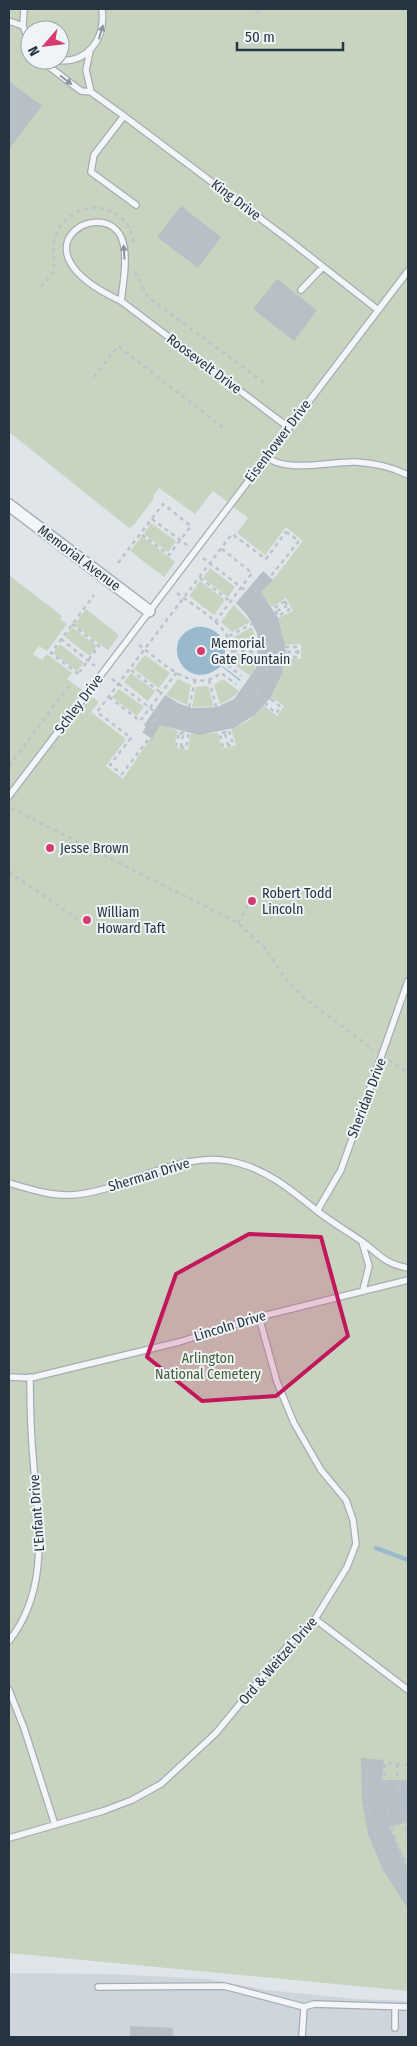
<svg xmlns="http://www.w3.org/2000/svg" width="417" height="2046" viewBox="0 0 417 2046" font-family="'Fira Sans Condensed',sans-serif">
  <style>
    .built { fill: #ced5dc }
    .green { fill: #c8d4c0; fill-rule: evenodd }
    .water { fill: #99bacc }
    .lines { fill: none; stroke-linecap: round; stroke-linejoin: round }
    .stream { stroke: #99bacc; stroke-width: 4.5 }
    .building { fill: #b7bfc7 }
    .service-casing { stroke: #a5adb4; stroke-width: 8 }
    .minor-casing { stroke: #a5adb4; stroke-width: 14 }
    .path { stroke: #bec3c9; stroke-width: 2.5; stroke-dasharray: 4 4; stroke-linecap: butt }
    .service { stroke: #f3f5f8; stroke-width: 5.5 }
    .minor { stroke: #f3f5f8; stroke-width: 11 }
    .oneway { fill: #8d959d }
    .marked { fill: #c2185b; fill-opacity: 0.2; stroke: #c2185b; stroke-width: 4; stroke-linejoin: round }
    .poi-dot { fill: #d63d6d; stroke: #eff4f7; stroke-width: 2 }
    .labels { text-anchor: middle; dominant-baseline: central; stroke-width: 4; stroke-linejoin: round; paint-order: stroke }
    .street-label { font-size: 14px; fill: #273542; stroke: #eff4f7 }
    .poi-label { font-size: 14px; fill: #273542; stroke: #eff4f7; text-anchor: start }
    .park-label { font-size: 14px; fill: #435e34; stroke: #eff4f7 }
  </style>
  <rect width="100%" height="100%" fill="#e0e5ea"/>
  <path class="built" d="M9,1973L109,1974L208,1979L268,1990L355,1999L408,2001V2037H9Z"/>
  <path class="green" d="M9,9H408V1991L9,1953V575L62,616L60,619L67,624L47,651L39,646L33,654L42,660L47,654L72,673L67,679L99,702L91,712L126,739L106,766L123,779L160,724L178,731L174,747L188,750L190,734L218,733L222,749L236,745L231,729L248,721L264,706L277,716L284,706L271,697L281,677L284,658L301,659V644L285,645L278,618L293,611L286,598L272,607L260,592L276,576L303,541L286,527L265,555L237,533L248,518L213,491L195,514L159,488L153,496L154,498L134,525L129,528L9,432ZM30,30H60V60H30Z
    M151,523L176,541L168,552L144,534Z
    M142,536L175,562L164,577L130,551Z
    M210,568L235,587L228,597L203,578Z
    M200,581L225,600L214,615L189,596Z
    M234,605L250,622L232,632L221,622Z
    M86,609L119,635L108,650L74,625Z
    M72,627L97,646L90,656L65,637Z
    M252,627L258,649L237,648L234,637Z
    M60,644L84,663L77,671L53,653Z
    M237,654H257L255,669L250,676L235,665Z
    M145,655L170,673L159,688L134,669Z
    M131,673L155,691L148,701L124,682Z
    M178,679L191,685L187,705L166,695Z
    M223,679L239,691L232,698L220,704L214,685Z
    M208,686L214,706L192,707L196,687Z
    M119,689L144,707L137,716L112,697Z"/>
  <path class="water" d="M197,627C219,625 232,646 221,665L241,680L240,681L221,666C185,697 156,637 197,627Z"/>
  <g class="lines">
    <path class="stream" d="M376,1548L408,1560"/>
  </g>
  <path class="building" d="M9,81L42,106L9,149Z
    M181,206L221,237L198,268L157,237Z
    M277,279L317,310L294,341L253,309Z
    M263,571L273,580L261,592L278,618L285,645L282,674L271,697L256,714L234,728L199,735L160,725L152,739L142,732L146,727L144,725L165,695L180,704L192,708L217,707L234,699L256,668L259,647L257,633L247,615L236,603Z
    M361,1758L384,1760L382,1780H408V1822L389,1827L408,1869V1909L383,1870L368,1834L362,1801Z
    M130,2026L173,2028V2037H130Z"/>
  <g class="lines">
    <g class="service-casing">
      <path id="service" d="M24,9L23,26L30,44
        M9,21L23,26
        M90,51L86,70L91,92
        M44,60L47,65L81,91L91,92L124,116L289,240L378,310
        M55,60C87,65 106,39 102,9
        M124,116L94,155L91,172L136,205
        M301,290L322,268
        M121,301C123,284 127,264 124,247C115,188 1,246 121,301L288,427
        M265,456C286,474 330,461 356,462C374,463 392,467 408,475
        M9,796L408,271
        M9,1183C29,1189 51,1196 72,1195C129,1191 181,1147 238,1163C269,1171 292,1191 316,1210C330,1221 345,1230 360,1240C380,1254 382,1263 408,1268
        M317,1211L341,1170L408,981
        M362,1242L369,1266L363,1290
        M9,1377L31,1378L51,1373L179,1342L259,1317L408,1280
        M315,1619L408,1690
        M9,1641C49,1590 39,1529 34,1469C31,1438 30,1408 30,1377
        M9,1690L24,1728L55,1825
        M9,1838L103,1811L132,1800L161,1784L216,1733L290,1643L304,1634L315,1619L347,1567L356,1544L353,1520L346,1500L321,1470L294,1423L277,1382L259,1317
        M98,1987L224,1986L304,2007L314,2004L408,2007
        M395,2028V2007
        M302,2037L304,2007"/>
    </g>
    <g class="minor-casing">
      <path id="minor" d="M9,505L149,611"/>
    </g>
    <path class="path" d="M256,13L263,9
      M135,272L148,297L267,385
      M41,287C45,282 51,277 53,272C56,262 52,251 54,241C60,213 93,198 118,215C128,222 132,232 134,245
      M94,377L118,346L226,430
      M152,519L187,545
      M286,532L299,541L270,577L246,601C270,623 276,664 257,692C238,720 191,727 165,707L152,724L150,737L122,774L110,765L131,738L97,712L232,534L266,559Z
      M203,558L246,591
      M118,563L163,504L191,526L169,555L141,534
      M200,578L230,601
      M177,593C200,611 243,631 229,666L241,676
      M285,601L289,610L278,616L274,608Z
      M277,611L287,606
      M261,621L276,613
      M215,622L252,573L222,549
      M72,624L99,646L78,674
      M229,636L252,624
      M61,639L95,666
      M139,645C161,661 193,696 221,673L236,684
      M285,647H298V657H285Z
      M233,651L261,652
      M287,652H298
      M268,653H285
      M131,670L161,693
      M78,674L51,653L94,595
      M112,679L154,711
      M209,680L217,709
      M257,693L268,702
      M109,697L140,721L177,672
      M271,699L281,707L276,713L266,705Z
      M189,707L195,681
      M218,716L223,733
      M229,731L233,744L223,747L220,734Z
      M179,733L188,735L186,748L176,746Z
      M183,733L186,717
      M225,734L228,745
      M181,747L183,735
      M9,766L71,683
      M11,808L238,923L265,948L283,975L304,998L374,1050
      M9,872L79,920
      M238,923L248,905
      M389,1060L408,1073
      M397,1764L398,1802L408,1839
      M408,1765L385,1763C384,1800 389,1833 408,1865
      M385,1766L366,1765L370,1818L387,1865L403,1856
      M397,1786H408"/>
    <use href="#service" class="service"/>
    <use href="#minor" class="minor"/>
  </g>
  <defs><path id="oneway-solid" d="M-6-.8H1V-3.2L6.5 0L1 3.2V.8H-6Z" transform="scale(1.25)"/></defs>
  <g class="oneway">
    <use href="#oneway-solid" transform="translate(101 32) rotate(-73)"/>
    <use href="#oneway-solid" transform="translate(66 80) rotate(37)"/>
    <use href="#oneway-solid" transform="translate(124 252) rotate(-94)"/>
  </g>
  <path class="marked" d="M249,1234L321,1237L348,1336L276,1396L202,1401L147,1357L176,1274Z"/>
  <g class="poi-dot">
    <circle cx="201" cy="651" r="5"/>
    <circle cx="50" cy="848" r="5"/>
    <circle cx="252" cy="901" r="5"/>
    <circle cx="87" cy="920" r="5"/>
  </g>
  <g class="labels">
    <g class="street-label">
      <text transform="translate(236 200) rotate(37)">King Drive</text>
      <text transform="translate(204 364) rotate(37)">Roosevelt Drive</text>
      <text transform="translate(278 441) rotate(-53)">Eisenhower Drive</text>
      <text transform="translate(79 558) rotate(37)">Memorial Avenue</text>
      <text transform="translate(79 704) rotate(-53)">Schley Drive</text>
      <text transform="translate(367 1098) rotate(-69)">Sheridan Drive</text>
      <text transform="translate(149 1175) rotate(-17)">Sherman Drive</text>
      <text transform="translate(230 1326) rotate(-17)">Lincoln Drive</text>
      <text transform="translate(37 1513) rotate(-94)">L'Enfant Drive</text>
      <text transform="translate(278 1661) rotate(-49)">Ord &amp; Weitzel Drive</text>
    </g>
    <g class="poi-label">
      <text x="211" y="643">Memorial<tspan x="211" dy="16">Gate Fountain</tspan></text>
      <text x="60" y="848">Jesse Brown</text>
      <text x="262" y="893">Robert Todd<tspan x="262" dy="16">Lincoln</tspan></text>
      <text x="97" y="912">William<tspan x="97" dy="16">Howard Taft</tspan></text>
    </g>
    <g class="park-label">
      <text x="208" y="1358">Arlington<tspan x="208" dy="16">National Cemetery</tspan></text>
    </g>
  </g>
  <rect width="417" height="2046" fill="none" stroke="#273542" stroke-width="20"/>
  <g transform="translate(45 45) rotate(242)"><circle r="24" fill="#eff4f7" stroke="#9fa8af"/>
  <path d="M0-4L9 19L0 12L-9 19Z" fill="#d63d6d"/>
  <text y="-8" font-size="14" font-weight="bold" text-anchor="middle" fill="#273542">N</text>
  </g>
  <path d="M237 42v8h106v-8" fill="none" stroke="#273542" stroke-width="2.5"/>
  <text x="245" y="42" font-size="15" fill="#273542" stroke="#eff4f7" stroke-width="4" paint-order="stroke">50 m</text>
</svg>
